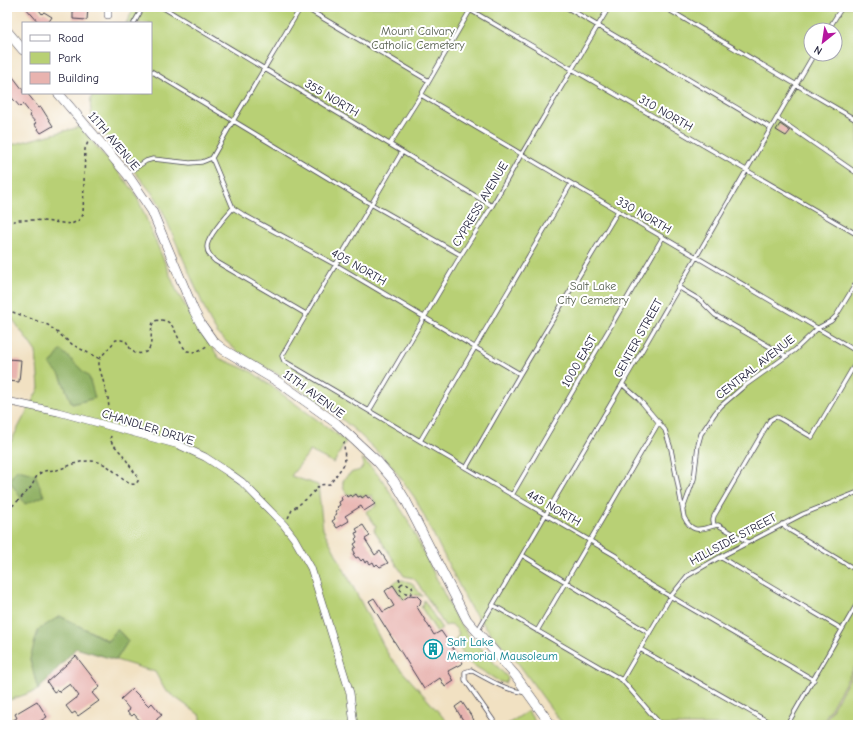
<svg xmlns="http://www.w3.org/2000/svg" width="865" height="732" viewBox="0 0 865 732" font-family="'Comic Neue',sans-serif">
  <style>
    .green { fill: #b8d074; stroke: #6d7958; fill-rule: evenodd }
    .forest { fill: #92b266; stroke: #5a6a50 }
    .building { fill: #e8b3af }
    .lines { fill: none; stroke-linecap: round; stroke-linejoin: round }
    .service-casing { stroke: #413f4f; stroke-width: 5 }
    .minor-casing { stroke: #413f4f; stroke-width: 8 }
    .tertiary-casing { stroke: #413f4f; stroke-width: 10 }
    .path { stroke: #413f4f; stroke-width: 1.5; stroke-dasharray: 3 3; stroke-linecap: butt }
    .service { stroke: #fff; stroke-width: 3.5 }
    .minor { stroke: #fff; stroke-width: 7 }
    .tertiary { stroke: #fff; stroke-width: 9 }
    .labels { text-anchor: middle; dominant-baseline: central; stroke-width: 4; stroke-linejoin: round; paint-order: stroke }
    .park-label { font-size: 12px; fill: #565f4f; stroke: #fff }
    .street-label { font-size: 12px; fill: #22223b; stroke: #fff }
    .culture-label { font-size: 12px; fill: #0d838f; stroke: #fff; text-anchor: start }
  </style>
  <rect width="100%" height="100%" fill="#fff"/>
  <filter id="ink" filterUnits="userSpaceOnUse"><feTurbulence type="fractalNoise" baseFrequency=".025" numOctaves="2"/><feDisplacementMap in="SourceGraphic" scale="8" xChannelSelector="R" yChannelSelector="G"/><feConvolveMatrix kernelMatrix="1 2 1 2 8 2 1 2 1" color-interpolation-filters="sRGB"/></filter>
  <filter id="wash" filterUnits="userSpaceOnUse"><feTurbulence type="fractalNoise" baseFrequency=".012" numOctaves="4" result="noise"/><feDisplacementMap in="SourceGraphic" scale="16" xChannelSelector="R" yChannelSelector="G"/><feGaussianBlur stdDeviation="0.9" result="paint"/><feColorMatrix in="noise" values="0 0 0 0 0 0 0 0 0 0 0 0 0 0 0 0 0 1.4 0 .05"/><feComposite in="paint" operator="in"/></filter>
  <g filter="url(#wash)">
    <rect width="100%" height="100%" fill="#f1e1c2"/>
    <path class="green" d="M135,7H858V661L821,725H563L518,663L490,632L471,609L415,498L391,465L358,433L337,415L281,376L238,352L218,334L210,321L163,212L156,198L95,123C91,113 88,104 93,93H151V23H126ZM811,30H835V54H811Z
      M80,127L135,192L178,294L219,358L252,372L346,441L334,463L310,451L291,476L318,485L323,529L389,656L450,725H201V716L165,690L155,672L116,660L128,641L117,629L109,641L86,629L30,659L38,690L7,701V449L39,388L36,352L7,311V146ZM60,375L95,398L72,404Z
      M362,458L381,478L406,517L456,618L468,634L507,677L508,678L506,683L500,682L470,663L455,641L459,634C457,628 452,623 445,626L417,582L413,578L404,576L374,530L376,526L366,512L377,505L371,495L368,497L367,495L363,497L361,494L358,496L356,493L352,496L350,494L348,495C340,486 341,478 353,472C356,471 360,471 362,468C364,465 363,461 362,458Z
      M402,580L412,583L422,596L416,595L404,601L393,584L396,581Z
      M424,600L442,629L437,632L421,607L423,606Z
      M858,664V725H823Z
      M528,711L537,725H506Z"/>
    <path class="forest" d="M61,350L89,377L95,398L72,404L60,375L50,365Z
      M17,470L35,474L44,496L25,504L9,480Z
      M60,616L108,641L117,629L128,641L116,660L76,648L38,690L30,659L38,630Z"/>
    <g id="blocks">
      <path class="building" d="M25,7H37L42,14L44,12L52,17L48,23H39Z
        M73,7H88L87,20L73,19Z
        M7,69L23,90V93H27L39,108L41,107L53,126L41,133L34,124L36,123L29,115L31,114L23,104L20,107L7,92Z
        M780,124L790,131L786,136L776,130Z
        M7,359L21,360L19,382L7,381Z
        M346,494L347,497L350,495L352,497L356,494L358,497L361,496L362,498L366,495L368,498L370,497L375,504L364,511L361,506L345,516L349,521L337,528L332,521L335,519L334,516L337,514L335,511L339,509L337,507L340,505L339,502L342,500L341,497Z
        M363,525L370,536L365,539L375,555L380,551L388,563L380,567L377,564L375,566L373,562L370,564L368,561L365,563L363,559L361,561L358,557L356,558L353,554L355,553L353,549L356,547L354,544L357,542L355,539L357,537L355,533L358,532L356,529Z
        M393,585L403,600L410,595L417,596L421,600L420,604L417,607L434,635L441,631L463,663L448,671L454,681L445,687L440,678L424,689L369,601L374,598L383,612L394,606L385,591Z
        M76,656L100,687L92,693L99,701L78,716L75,712L72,714L66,706L79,696L70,684L59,692L57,690L54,692L47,682Z
        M132,689L149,706L152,703L162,715L157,719L156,725H140L141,722L134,714L132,716L127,712L130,710L121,699Z
        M37,701L47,717L33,725H16L13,720L17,718L15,714Z
        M462,702L474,720L466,725L455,707Z"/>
    </g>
  </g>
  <g filter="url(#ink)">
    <use href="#blocks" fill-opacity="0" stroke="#413f4f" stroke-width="1"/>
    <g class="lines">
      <g class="service-casing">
        <path id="service" d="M162,7L492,206
          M304,7L429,81
          M465,7L858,235
          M566,7L771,128
          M664,7L858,121
          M834,7L840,10
          M134,23L143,7
          M828,30L842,7
          M151,71L371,204L461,255
          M421,95L858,352
          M777,118L858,174
          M390,144L421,95L472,7
          M402,152L282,356L284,361L616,556L639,578L814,680
          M212,158L233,208L244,215L336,265L520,374
          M212,158L233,121L301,7
          M128,173L146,161L153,159L190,163L202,162L212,158
          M233,208C226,216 207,237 207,247C207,253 211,257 215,261L306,314
          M678,287L700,300L715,315L786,356
          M623,385L638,398L665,430L671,449L684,517C693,536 702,528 718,525L748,542
          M369,411L461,255L492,206L521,155L609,7
          M420,441L571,184
          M466,468L520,374L618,211
          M512,495L663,237
          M683,509L694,479L698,445L701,434L715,413L721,406L743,387L795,350L818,328L831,321L836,316L858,280
          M782,524L791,531L858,571
          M714,526L713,520L714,516L770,420L775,417L779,418L812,437L858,359
          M522,555L649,633
          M720,557L842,629
          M493,605L622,680L661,725
          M478,630C591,439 703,246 814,54
          M537,631L659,422
          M640,649L774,725
          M622,680L671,596L687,576L720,557L803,514L858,492
          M493,720L465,680V672L471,670C489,680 505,690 526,693
          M787,725L858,602"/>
      </g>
      <g class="minor-casing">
        <path id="minor" d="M108,15V7
          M7,401L58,412L179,445L205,457L228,472L242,482L284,525L294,538L311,568L350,693L354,725"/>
      </g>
      <g class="tertiary-casing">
        <path id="tertiary" d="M7,31L23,50
          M58,93L127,174L152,211L194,311L201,324L213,341L224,350L280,383L336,423L377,461L394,481L405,499L467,620L515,675L551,725"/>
      </g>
      <path class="path" d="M7,223L19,220H34L71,224L78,221L83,215L85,149L88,142
        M7,310L48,325L73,345L100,359
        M110,418L108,398L99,366V361L101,357L116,340H121L126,341L131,350L135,353C159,357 147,331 154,321C177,315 174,339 187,351L196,352L207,346
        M7,509C13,507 27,492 31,487C34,483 35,477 39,474C45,469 50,471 57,470C67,467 78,461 89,461C114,460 121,487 136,484L138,481V478L123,455L112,443L110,439L111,436
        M288,518L292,510L309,497L320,485L330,484L345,463L344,442
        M399,578L401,584L399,587L402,592L410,594L413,591L412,587C408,584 405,582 401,584"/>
      <use href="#service" class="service"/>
      <use href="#minor" class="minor"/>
      <use href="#tertiary" class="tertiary"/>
    </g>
  </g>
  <defs>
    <g id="building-ring" transform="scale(1)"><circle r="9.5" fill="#fff" stroke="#0f9aa8" stroke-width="1.5"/><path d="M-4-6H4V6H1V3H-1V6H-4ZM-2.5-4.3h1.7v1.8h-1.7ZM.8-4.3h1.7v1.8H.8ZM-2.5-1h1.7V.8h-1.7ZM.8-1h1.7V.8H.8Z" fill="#0f9aa8"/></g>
  </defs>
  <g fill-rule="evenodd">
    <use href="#building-ring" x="433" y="649"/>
  </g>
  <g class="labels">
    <g class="park-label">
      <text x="418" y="31">Mount Calvary<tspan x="418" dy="14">Catholic Cemetery</tspan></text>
      <text x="593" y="286">Salt Lake<tspan x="593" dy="14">City Cemetery</tspan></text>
    </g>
    <g class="street-label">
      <text transform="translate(332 98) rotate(31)">355 NORTH</text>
      <text transform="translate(666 113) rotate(30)">310 NORTH</text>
      <text transform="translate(114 141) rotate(50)">11TH AVENUE</text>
      <text transform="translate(480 204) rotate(-59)">CYPRESS AVENUE</text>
      <text transform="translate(644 215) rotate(30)">330 NORTH</text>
      <text transform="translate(359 267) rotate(30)">405 NORTH</text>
      <text transform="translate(638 338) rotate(-61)">CENTER STREET</text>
      <text transform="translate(579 361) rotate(-60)">1000 EAST</text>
      <text transform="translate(755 367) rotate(-38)">CENTRAL AVENUE</text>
      <text transform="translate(314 394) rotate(36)">11TH AVENUE</text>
      <text transform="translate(148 427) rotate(17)">CHANDLER DRIVE</text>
      <text transform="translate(554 508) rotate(30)">445 NORTH</text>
      <text transform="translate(733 539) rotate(-28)">HILLSIDE STREET</text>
    </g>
    <g class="culture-label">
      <text x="447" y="642">Salt Lake<tspan x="447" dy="14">Memorial Mausoleum</tspan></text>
    </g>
  </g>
  <rect width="865" height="732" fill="none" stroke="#fff" stroke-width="24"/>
  <rect x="22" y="22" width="130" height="72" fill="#ffffff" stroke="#a7a7b1"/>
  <rect x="30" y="35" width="20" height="6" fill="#ffffff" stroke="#a7a7b1"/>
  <text x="58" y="42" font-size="12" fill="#22223b">Road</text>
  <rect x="30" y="52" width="20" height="12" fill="#b8d074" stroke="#a7a7b1"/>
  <text x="58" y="62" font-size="12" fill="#22223b">Park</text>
  <rect x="30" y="72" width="20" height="12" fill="#e8b3af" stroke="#a7a7b1"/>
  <text x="58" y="82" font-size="12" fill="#22223b">Building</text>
  <g transform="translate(823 42) rotate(210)"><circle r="19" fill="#ffffff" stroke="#a7a7b1"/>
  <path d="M0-3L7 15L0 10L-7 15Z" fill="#b5179e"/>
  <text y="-6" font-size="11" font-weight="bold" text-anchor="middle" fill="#22223b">N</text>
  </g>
</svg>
